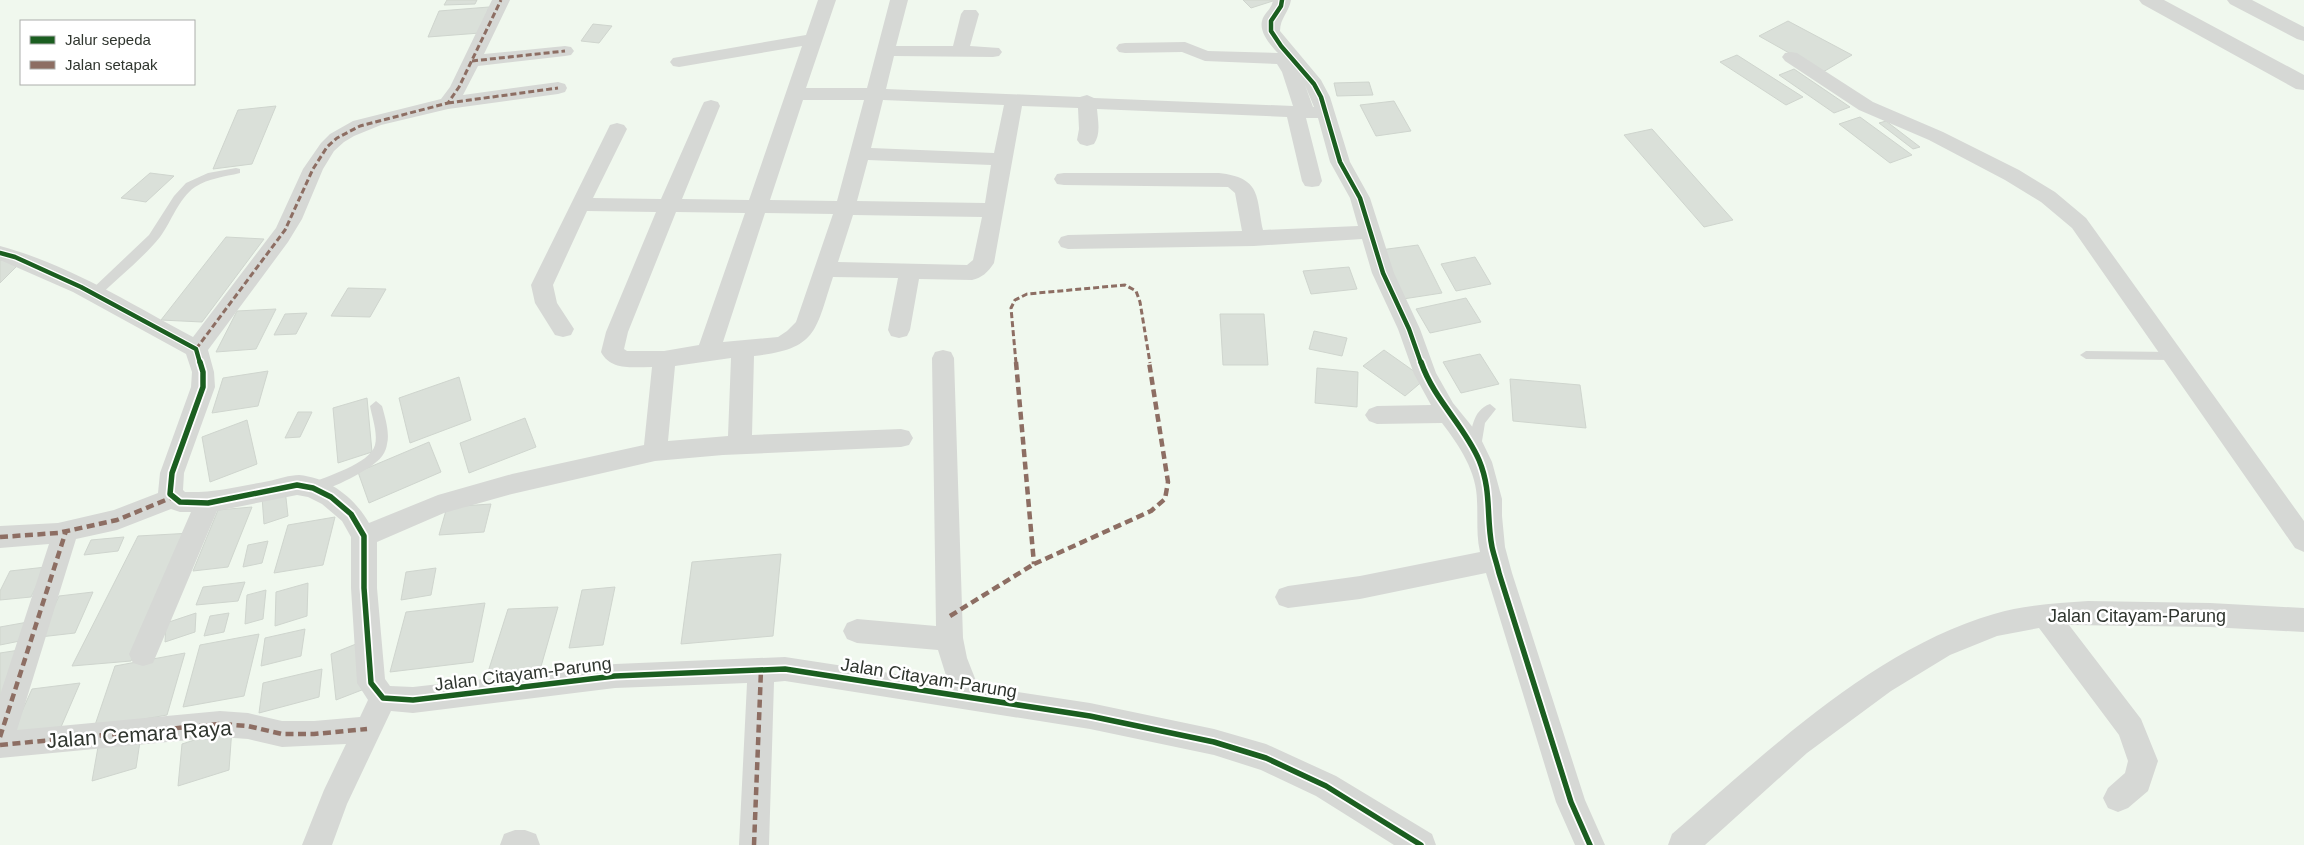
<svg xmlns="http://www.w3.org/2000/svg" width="2304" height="845" viewBox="0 0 2304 845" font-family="Arial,sans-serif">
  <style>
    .building { fill: #dae0d9; stroke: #cfd5ce }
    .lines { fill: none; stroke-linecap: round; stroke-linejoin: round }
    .service { fill: #d6d8d5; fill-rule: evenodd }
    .minor { fill: #d6d8d5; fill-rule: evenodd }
    .trunk { fill: #d6d8d5; fill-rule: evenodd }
    .quiet-far1 { stroke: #8d6e63; stroke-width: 3; stroke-dasharray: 6 3; stroke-linecap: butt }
    .quiet { stroke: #8d6e63; stroke-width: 4.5; stroke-dasharray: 8 4.5; stroke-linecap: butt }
    .cycleway-far1-casing { stroke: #fff; stroke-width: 7 }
    .cycleway-casing { stroke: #fff; stroke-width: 9 }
    .cycleway-far1 { stroke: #1b5e20; stroke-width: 4.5 }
    .cycleway { stroke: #1b5e20; stroke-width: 5.5 }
    .labels { text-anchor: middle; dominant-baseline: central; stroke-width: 5; stroke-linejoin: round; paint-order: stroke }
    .street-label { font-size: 18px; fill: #2f352e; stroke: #fff }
    .near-street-label { font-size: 21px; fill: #2f352e; stroke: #fff }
  </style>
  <rect width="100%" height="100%" fill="#f0f8ee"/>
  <path class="building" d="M447,0H477L475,4L444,5Z
    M1243,0H1276L1251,8Z
    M489,7L480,33L428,37L439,11Z
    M1788,21L1852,55L1823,72L1759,36Z
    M593,24L612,26L599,43L581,41Z
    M1737,55L1803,97L1786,105L1720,62Z
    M1794,69L1850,107L1834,113L1779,75Z
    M1369,82L1373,95L1337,96L1334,83Z
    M1394,101L1411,131L1376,136L1360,105Z
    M276,106L252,164L213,169L238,110Z
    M1860,117L1912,155L1890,163L1839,124Z
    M1886,121L1920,147L1913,149L1879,123Z
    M1652,129L1733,220L1704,227L1624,135Z
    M150,173L174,176L146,202L121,198Z
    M226,237L264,239L202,322L161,320Z
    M1418,245L1442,293L1403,299L1380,250Z
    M1475,257L1491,284L1456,291L1441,264Z
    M0,260L21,262L0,283Z
    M1349,267L1357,289L1311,294L1303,271Z
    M348,288L386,289L370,317L331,316Z
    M1466,298L1481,322L1430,333L1416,309Z
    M276,309L256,349L216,352L237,311Z
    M307,313L296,334L274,335L285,314Z
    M1220,314H1264L1268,365H1223Z
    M1314,331L1347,338L1342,356L1309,349Z
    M1384,350L1425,379L1405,396L1363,366Z
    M1480,354L1499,384L1461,393L1443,362Z
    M1317,368L1358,372L1357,407L1315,403Z
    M268,371L258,406L212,413L223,378Z
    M459,377L471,420L410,443L399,398Z
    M1510,379L1580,385L1586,428L1513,421Z
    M367,398L372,452L338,463L333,408Z
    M298,412H312L300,437L285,438Z
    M525,418L536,447L469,473L460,443Z
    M247,420L257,464L210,482L202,437Z
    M429,442L441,472L369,503L358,472Z
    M285,489L288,516L264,524L262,497Z
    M491,504L484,532L439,535L447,507Z
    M252,507L228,567L193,571L218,510Z
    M335,517L323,565L274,573L288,525Z
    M192,533L131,661L72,666L138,536Z
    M124,537L118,551L84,555L91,540Z
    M268,541L262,563L243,567L248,545Z
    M781,554L773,636L681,644L692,562Z
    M46,567L31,597L0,600V591L10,571Z
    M436,568L431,595L401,600L406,572Z
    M245,582L238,601L196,605L203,587Z
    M308,583L307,616L275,626L276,592Z
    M615,587L603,645L569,648L582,590Z
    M266,590L263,619L245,624L247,595Z
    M93,592L75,633L40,637L59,596Z
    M485,603L473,662L390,672L406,612Z
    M558,607L540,670L488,672L508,609Z
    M196,613L195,632L165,642L166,623Z
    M229,613L224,632L204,636L210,616Z
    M28,622L20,641L0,645V627Z
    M305,629L301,656L261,666L265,638Z
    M259,634L244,696L183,707L200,645Z
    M361,642L367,688L336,700L331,654Z
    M26,649L0,712V653Z
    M185,653L167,715L94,728L115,666Z
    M322,669L319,697L259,713L263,683Z
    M80,683L58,734L9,740L32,689Z
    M232,728L229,770L178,786L182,744Z
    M141,735L136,768L92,781L98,747Z"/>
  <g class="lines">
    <path class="service" d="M236,168L240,169V173C224,177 209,178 195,187C178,199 172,221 160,237C142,259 119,277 98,297H90L88,294L90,291L149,235L174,196L186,183L208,173Z
      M2086,351L2172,352L2178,356L2172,360L2086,359L2080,355Z
      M376,401L382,406C385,417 390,433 387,444C386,452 381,459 375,463C365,472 320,496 308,492L306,488L308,484C325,477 370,464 375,445C378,433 372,417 370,406Z
      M1490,404L1496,409L1485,423L1481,447L1479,450H1471L1469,447C1471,432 1472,410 1490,404Z"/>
    <path class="minor" d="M492,0H510L484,54L565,46L571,47L574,51L571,55L565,56L478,66L463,95L558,82L565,84L567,88L565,92L558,94L448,109L381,125L354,136L344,142L334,151L323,169L302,219L288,242L208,350L214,372L215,387L184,473L183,490L185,492C214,493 241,486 269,481C278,479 290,475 299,475C329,478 354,497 369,523L438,495L512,474L644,445L652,367C633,367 611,371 601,352L606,332L656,212L587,211L553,285L557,303L574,329L571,335L563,337L555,335L535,303L531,285L610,125L617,123L624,125L627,129L593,198L661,199L702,106L704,102L711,100L718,102L720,106L682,199L749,200L802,46L679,67L673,66L670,62L673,58L806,35L818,0H836L806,88H867L890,0H908L896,46H953L961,14L964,10H976L979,14L970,46L999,48L1002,52L999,56L993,57L894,56L886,89L1080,97L1087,95L1094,98L1293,106L1282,72L1277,64L1205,61L1182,52L1125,53L1119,52L1116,48L1119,44L1125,43L1185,42L1208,51L1278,53C1271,46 1259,32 1262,21C1264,13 1272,9 1273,0H1291C1289,12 1280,18 1280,31L1321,80L1330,97L1350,162L1370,198L1394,273L1420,329L1436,373L1453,403L1479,435L1492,462L1502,499V516L1505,547L1512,573L1585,800L1605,845H1575L1556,802L1486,573L1360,599L1288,608L1279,605L1275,597L1279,589L1288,586L1360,576L1480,552C1476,535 1478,518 1477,501C1477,472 1459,445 1442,423L1377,424L1369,421L1365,415L1369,409L1377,406L1431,405L1414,374L1398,329L1372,273L1362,239L1254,246L1068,249L1061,247L1058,242L1061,237L1068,235L1242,231L1235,193L1228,187L1064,185L1057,184L1054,179L1057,174L1064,173H1219C1261,178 1256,195 1263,230L1358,226L1350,198L1330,162L1318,118H1306L1322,181L1319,186L1312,187L1305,186L1302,181L1287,117L1097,109C1098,121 1101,134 1094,144L1087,146L1080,144L1077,140L1079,129L1078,108L1022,106L994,263C988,272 982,278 972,280L919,279L910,330L907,336L899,338L891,336L888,330L898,278L833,277C815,331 818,349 754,356L752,435L901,429L909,431L913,438L909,445L901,447L723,455L655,461L512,494L444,513L377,542V588L385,679L390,686L413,687L615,664L785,657L948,682L938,650L857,643L847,639L843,631L847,623L857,619L936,626L932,358L935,352L943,350L951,352L954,358L963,638L967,658L978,686L1090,703L1214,729L1266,744L1336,776L1432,834L1436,845H1394L1316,796L1261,770L1214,755L1090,729L785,681L774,682L769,845H739L747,683L615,688L413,713L391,711L347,804L332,845H302L324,790L346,744L282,747L248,739L220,737L0,758V695L49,544L0,548V526L58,523L114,510L158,493L160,473L191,387L192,372L186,354L73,292L0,260V246C68,264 131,304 193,337L276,228L303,169L321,143L330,134L353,121L441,99L450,87ZM1305,85L1314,107H1313ZM803,100H864L837,201L770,200ZM883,100L1004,105L994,153L871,148ZM868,160L991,165L985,203L857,201ZM676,212L745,213L699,345L664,351H627L624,349L628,332ZM765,213L833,214L796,322L787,331L778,337L723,342ZM853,215L982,217L973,260L967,265L838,262ZM731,358L728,436L668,441L675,366ZM297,495L308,497L322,504L342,521L351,537V588L357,683L368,700L360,717L314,721H282L248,713L220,711L17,730L76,539L117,530L171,509L180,512H191L129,654L133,663L143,666L153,663L217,511Z
      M1791,52L1797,53L1873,102L1943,132L2019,170L2055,192L2086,218L2304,521V552L2295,548L2072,228L2041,202L2005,180L1929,140L1859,110L1785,61L1782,57L1785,53Z
      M2088,601L2210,603L2304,608V632L2210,627L2069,625L2141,719L2158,761L2148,791L2128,808L2118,812L2108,808L2103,798L2108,788L2125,773L2128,761L2119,735L2039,628L1997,636L1950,655L1891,691L1807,753L1705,845H1668L1672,834C1766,753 1873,649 1994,614C2025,605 2057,603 2088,601Z
      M515,830H525L536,834L540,845H500L504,834Z"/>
    <path class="trunk" d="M2139,0H2164L2304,75V90L2296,89L2142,4Z
      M2227,0H2252L2304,27V41L2297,39L2230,4Z"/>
    <path class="quiet-far1" d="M472,61L565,51
      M448,103L558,88
      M196,349L285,230L313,169L327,147L337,138L360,126L448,103L459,87L501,0
      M1016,363L1011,308L1015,300L1027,294L1125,285L1136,291L1140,302L1150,363"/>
    <path class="quiet" d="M1016,362L1034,564
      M0,537L58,533L117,520L173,497
      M1034,564L1151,511L1165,499L1168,482L1149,362
      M950,616L1034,564
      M0,737L66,531
      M0,745L220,724L248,726L282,734H314L367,729
      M754,845L761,670"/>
    <g class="cycleway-far1-casing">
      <path id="cycleway-far1" d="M1282,0L1281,6L1271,21V31L1281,46L1314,84L1321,97L1340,162L1360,198L1383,273L1409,329L1421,363
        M0,253L15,257L81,287L196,349L200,363"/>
    </g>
    <g class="cycleway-casing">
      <path id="cycleway" d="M200,362L203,372V387L172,473L170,494L180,502L208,503L297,485L313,488L331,497L351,514L364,536V588L371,683L383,698L413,700L615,676L785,669L1090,716L1214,742L1266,758L1326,786L1421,845
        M1421,362C1434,400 1464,425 1479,460C1492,491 1486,517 1492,547C1494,556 1497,564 1499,573L1571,802L1590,845"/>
    </g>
    <use href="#cycleway-far1" class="cycleway-far1"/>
    <use href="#cycleway" class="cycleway"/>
  </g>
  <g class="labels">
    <g class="street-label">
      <text x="2137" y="616">Jalan Citayam-Parung</text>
      <text transform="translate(523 674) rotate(-7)">Jalan Citayam-Parung</text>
      <text transform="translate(929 678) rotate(9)">Jalan Citayam-Parung</text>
    </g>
    <g class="near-street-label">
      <text transform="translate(139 734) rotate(-4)">Jalan Cemara Raya</text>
    </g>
  </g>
  <rect x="20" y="20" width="175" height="65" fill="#ffffff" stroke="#acaeab"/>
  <rect x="30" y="36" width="25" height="8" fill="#1b5e20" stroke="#acaeab"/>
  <text x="65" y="45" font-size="15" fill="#2f352e">Jalur sepeda</text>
  <rect x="30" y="61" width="25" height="8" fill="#8d6e63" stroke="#acaeab"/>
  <text x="65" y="70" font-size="15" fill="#2f352e">Jalan setapak</text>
</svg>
